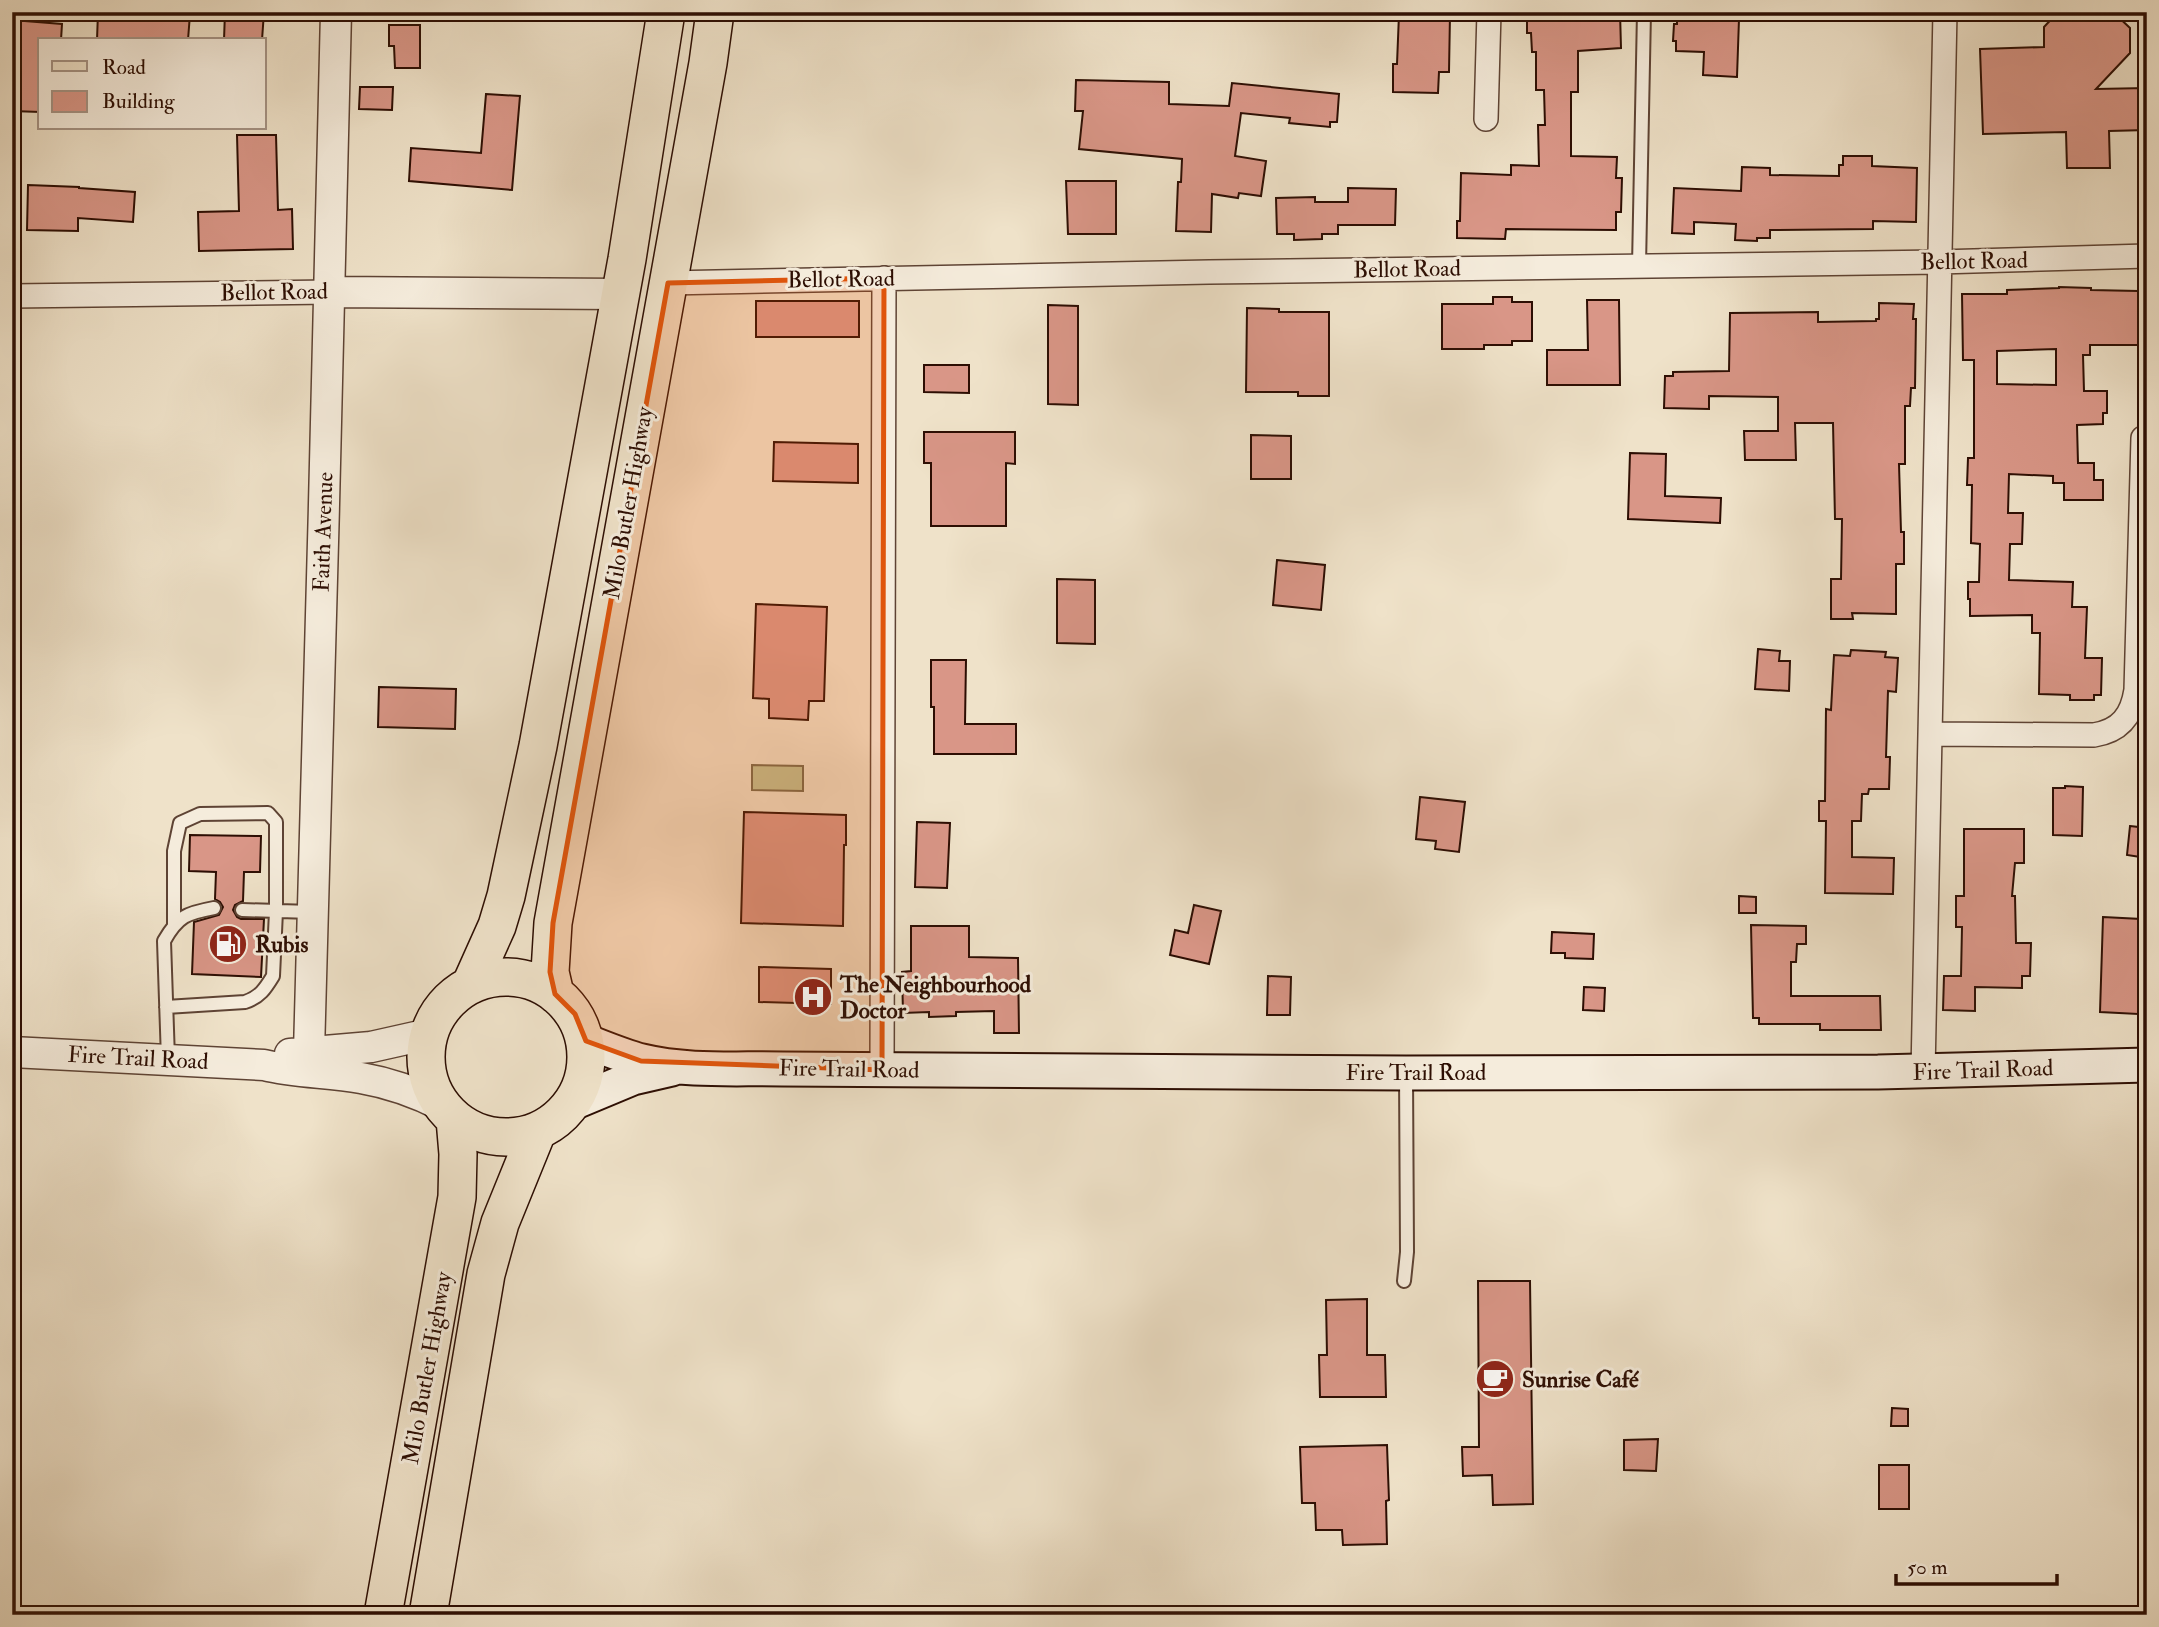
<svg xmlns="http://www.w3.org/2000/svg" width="2159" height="1627" viewBox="0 0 2159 1627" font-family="'IM FELL Double Pica',serif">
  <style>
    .green { fill: #c0c191; stroke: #76684a; stroke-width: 2 }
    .building { fill: #d99687; stroke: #2d0e03; stroke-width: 2; fill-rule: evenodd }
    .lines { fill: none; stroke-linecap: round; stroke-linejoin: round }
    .service-casing { stroke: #5e4334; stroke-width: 16 }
    .minor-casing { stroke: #5e4334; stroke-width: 26 }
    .tertiary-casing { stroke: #5e4334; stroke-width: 33 }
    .secondary-casing { stroke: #2d0e03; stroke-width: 37 }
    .primary-casing { stroke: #2d0e03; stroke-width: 40 }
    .service { stroke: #f5ecdc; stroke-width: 12 }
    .minor { stroke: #f5ecdc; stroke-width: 23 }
    .tertiary { stroke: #f5ecdc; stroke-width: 30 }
    .secondary { stroke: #f5ecdc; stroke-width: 33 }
    .primary { stroke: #efe2c9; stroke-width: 37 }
    .marked { fill: #df550c; fill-opacity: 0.2; stroke: #df550c; stroke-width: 5; stroke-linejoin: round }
    .labels { text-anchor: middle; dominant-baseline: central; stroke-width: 6; stroke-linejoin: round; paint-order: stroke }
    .street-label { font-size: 23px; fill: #2d0e03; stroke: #f5ecdc }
    .poi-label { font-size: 23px; font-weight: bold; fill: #2d0e03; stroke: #f5ecdc; text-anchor: start }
  </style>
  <rect width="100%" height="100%" fill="#efe2c9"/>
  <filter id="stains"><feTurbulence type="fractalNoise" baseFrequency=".00286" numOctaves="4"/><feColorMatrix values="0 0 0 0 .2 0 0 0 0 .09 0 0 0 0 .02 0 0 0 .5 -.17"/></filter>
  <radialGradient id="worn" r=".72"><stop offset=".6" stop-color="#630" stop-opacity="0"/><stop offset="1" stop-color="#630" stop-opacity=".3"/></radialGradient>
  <path class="green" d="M752,765L803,766V791L752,790Z"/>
  <path class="building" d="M98,12L190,14L188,40H97Z
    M225,12H264L262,40H224Z
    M1527,12H1620L1621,48L1578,51V92H1571V156L1617,157L1616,178H1622L1621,212H1616V230L1506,229L1505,239L1457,238V221H1460L1461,173L1511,175V165L1539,166L1538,125H1545L1544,90H1536V52H1532L1531,33H1527Z
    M2058,12H2113L2130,28V53L2096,89L2147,88V130L2109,131L2110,168H2067L2066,132L1983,134L1980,49L2044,47V27Z
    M1414,13L1450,14L1449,72H1439L1438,93L1393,92V64H1397L1399,14L1414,15Z
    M1677,17L1739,19L1737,77L1703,75L1704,52L1676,51V41H1673L1674,24H1677Z
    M12,20L62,24L61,40H40V112L12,111Z
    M389,25H420V68H395L394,46H389Z
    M1076,80L1169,82V104L1229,106L1232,83L1339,94L1337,122H1330V127L1289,123L1290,118L1241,113L1235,156L1266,161L1261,196L1239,193L1238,198L1212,194L1211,232L1176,231L1178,182H1181L1182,159L1079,149L1083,111H1075Z
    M360,87H393L392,110L359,109Z
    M486,94L520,96L512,190L409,181L411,148L481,153Z
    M237,135H276L278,210L292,209L293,249L199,251L198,212L239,211Z
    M1843,156H1872V166L1917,168L1916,222L1873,221V229L1770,230V238H1757V241L1735,240L1736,224L1694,222V234L1672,233L1674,188L1741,191L1742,167L1770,168V175L1839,176V165H1843Z
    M1066,181H1116V234H1068Z
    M28,185L79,187V188L135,192L133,222L78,218V231L27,230Z
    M1348,188L1396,189L1395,225H1338V234H1322V239L1294,240V234H1277L1276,198L1315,197V202H1348Z
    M2059,287L2091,288V290L2138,291V298L2145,297L2144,345H2090V355H2083L2084,391H2107V413H2103V424L2077,425L2078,463H2094V480H2103V500H2064V483H2053V476L2009,474L2008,513H2023L2022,544H2010L2009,580L2073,582L2072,607H2087L2085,658H2102L2101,695H2094V700H2070V695L2039,694L2040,633H2032V615L1970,616V599H1968V582H1979L1980,544L1971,543L1972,485H1967L1968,458H1974V360H1963L1962,294H2007V290L2059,288ZM2056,349V385L1997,384V351Z
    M1493,297H1512V302H1532V341H1512V345H1484V349H1442V304H1493Z
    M1587,300H1619L1620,385H1547V350H1588Z
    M756,301H859V337H756Z
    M1879,303L1914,304L1913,319H1916L1915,388H1911L1910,406H1905V464H1899L1901,532H1904V564H1896V614L1852,613L1853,619H1831V579H1841L1842,519H1835L1833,423H1795L1796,460H1745L1744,431H1778V397L1709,396V409L1664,408L1665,376H1673V372L1729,371L1730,313L1818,312V322L1876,321V319H1879Z
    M1048,305L1078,306V405L1048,404Z
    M1247,308L1279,309V312H1329V396H1298V392H1246Z
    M924,365H969V393L924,392Z
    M924,432H1015V464L1006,463V526H931V463H924Z
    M1251,435L1291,436V479H1251Z
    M774,442L858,444V483L773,481Z
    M1630,453L1666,454L1665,496L1721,498L1720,523L1628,519Z
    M1277,560L1325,565L1321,610L1273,605Z
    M1057,579L1095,580V644L1057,643Z
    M756,604L827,607L824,701H809L808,720L769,718V699L753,698Z
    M1758,649L1780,651L1779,661H1790L1789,691L1755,689Z
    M1851,650L1886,652L1885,657L1898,658L1896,692L1888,691L1886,757H1890L1889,789H1869L1868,794H1862L1861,821H1852V857L1894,858L1893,894L1825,893L1826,821H1819V801H1825L1826,709L1831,710L1834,655L1850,656Z
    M931,660H966L965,724H1016V754H934V707H931Z
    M379,687L456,689L455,729L378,727Z
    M2065,786L2083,787L2082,836L2053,835V788H2065Z
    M1420,797L1465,802L1459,852L1435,849L1436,841L1416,839Z
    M744,812L846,815V845H844L843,926L741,923Z
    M917,822L950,823L947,888L915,887Z
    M2130,826L2147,828V858L2127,855Z
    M1964,829H2024V863H2015L2012,896H2015L2016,943H2031L2030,976H2022V988L1975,987V1011L1943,1010L1944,976H1961L1962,927H1956V896H1964Z
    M190,835L261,836L260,872H244L243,901L235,905L233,910L237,917L241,919H264L261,977L192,974L194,922L219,915L223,907L220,902L215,899L216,872L189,871Z
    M1739,896L1756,897V913H1739Z
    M1194,905L1221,911L1209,964L1170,955L1175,930L1188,933Z
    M2103,917L2141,919L2138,1014L2100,1012Z
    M1751,925L1806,926V944H1797L1796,962H1791V996H1880L1881,1030H1820V1024H1759V1018H1753Z
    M911,926H969V957L1018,958L1019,1033H994V1011L956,1012V1016L929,1017V1012L903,1013L902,972L911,971Z
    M1552,932L1594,934L1593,959L1565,958V953H1551Z
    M759,967L831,969V1004L759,1002Z
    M1268,976L1291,977L1290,1015H1267Z
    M1584,987L1605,988L1604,1011L1583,1010Z
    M1478,1281H1530L1533,1504L1493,1505L1492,1475L1463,1476L1462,1447H1479Z
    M1367,1299V1355H1385L1386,1397H1320L1319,1355H1327L1326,1300Z
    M1892,1408L1908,1409V1426H1891Z
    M1658,1439L1656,1471L1624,1470V1440Z
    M1387,1445L1389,1500L1386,1501L1387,1544L1343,1545L1342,1530H1316L1315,1503H1302L1300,1447Z
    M1879,1465H1909V1509H1879Z"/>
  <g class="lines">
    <g class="service-casing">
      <path id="service" d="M1639,266L1644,12
        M242,910L312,912
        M166,1007L245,1002C260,997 265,989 273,976L276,911V822L268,813L200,814L180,823L174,851V924
        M168,1059L164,941C178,916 187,913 214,908
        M1404,1281L1407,1252L1406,1073"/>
    </g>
    <g class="minor-casing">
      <path id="minor" d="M1486,119L1489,12
        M668,283L1209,272L1939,262L2147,256
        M12,296L331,292
        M1930,734L2094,735C2121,731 2132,715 2136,690L2143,438
        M882,1070L884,278
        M1923,1072L1945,12"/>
    </g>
    <g class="tertiary-casing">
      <path id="tertiary" d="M331,292L620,294
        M12,1052L264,1065C296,1073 328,1072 361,1078C390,1083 416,1092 443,1106
        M309,1052C317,705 330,359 336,12
        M290,1054L371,1047L429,1034"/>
    </g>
    <g class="secondary-casing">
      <path id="secondary" d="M586,1041C604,1048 623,1056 642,1061C687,1072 737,1068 783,1069L1406,1073L1878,1072L2147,1065
        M573,1103L633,1078L672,1069"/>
    </g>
    <g class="primary-casing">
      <path id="primary" d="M426 1057a80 80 0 1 1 160 0a80 80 0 1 1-160 0Z
        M471,984L497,926L506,896L538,746L627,259L666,12
        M555,994L550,972L553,923L708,63L715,12
        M383,1615L457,1197L458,1154L455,1119
        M428,1615L486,1274L500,1223L537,1132"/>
    </g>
    <use href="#service" class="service"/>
    <use href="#minor" class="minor"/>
    <use href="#tertiary" class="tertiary"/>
    <use href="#secondary" class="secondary"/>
    <use href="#primary" class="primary"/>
  </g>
  <path class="marked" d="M884,278L882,1070L641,1061L586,1041L575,1014L555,994L550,972L553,923L668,283Z"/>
  <defs>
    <g id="fuel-disc" transform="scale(2.0125)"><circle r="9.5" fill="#8f2418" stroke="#f5ecdc"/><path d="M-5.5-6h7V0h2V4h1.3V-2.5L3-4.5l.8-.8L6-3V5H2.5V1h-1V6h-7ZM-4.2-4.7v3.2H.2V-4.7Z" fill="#fff"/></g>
    <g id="hospital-disc" transform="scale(2.0125)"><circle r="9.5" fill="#8f2418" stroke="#f5ecdc"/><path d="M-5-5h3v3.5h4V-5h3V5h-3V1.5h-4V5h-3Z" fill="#fff"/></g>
    <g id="cafe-disc" transform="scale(2.0125)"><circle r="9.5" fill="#8f2418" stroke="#f5ecdc"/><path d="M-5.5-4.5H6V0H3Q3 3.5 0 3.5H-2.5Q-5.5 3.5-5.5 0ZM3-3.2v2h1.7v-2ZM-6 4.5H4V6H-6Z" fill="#fff"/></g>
  </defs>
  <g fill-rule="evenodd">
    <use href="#fuel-disc" x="228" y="944"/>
    <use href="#hospital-disc" x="813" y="997"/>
    <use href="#cafe-disc" x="1495" y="1379"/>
  </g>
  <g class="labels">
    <g class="street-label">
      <text transform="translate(1974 261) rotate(-1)">Bellot Road</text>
      <text transform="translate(1407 269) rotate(-1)">Bellot Road</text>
      <text transform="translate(841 279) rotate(-1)">Bellot Road</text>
      <text transform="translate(274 292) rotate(-1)">Bellot Road</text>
      <text transform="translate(628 503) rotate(-80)">Milo Butler Highway</text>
      <text transform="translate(323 532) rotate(-88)">Faith Avenue</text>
      <text transform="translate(138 1058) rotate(3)">Fire Trail Road</text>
      <text transform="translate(849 1069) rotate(1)">Fire Trail Road</text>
      <text transform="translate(1983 1070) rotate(-2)">Fire Trail Road</text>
      <text x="1416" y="1072">Fire Trail Road</text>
      <text transform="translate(427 1368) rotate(-80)">Milo Butler Highway</text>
    </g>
    <g class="poi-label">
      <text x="255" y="944">Rubis</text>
      <text x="840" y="984">The Neighbourhood<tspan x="840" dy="26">Doctor</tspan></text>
      <text x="1522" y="1379">Sunrise Café</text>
    </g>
  </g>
  <rect width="2159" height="1627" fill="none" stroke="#efe2c9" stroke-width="42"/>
  <rect x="14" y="14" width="2131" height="1599" fill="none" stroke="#2d0e03" stroke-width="3.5"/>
  <rect x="21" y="21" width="2117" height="1585" fill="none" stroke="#2d0e03" stroke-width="2"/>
  <rect x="38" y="38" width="228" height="91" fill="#f5ecdc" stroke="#a59385" stroke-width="2"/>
  <rect x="52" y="61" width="35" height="10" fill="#efe2c9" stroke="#a59385" stroke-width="2"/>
  <text x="102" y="74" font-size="21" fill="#2d0e03">Road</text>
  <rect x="52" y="91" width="35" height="21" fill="#d99687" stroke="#a59385" stroke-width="2"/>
  <text x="102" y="108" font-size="21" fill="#2d0e03">Building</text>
  <path d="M1896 1574v10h161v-10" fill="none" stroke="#2d0e03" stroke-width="3.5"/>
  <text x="1907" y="1574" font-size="21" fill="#2d0e03" stroke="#f5ecdc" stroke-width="5" paint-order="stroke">50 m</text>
  <rect width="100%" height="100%" filter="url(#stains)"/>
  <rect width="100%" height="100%" fill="url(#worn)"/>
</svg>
